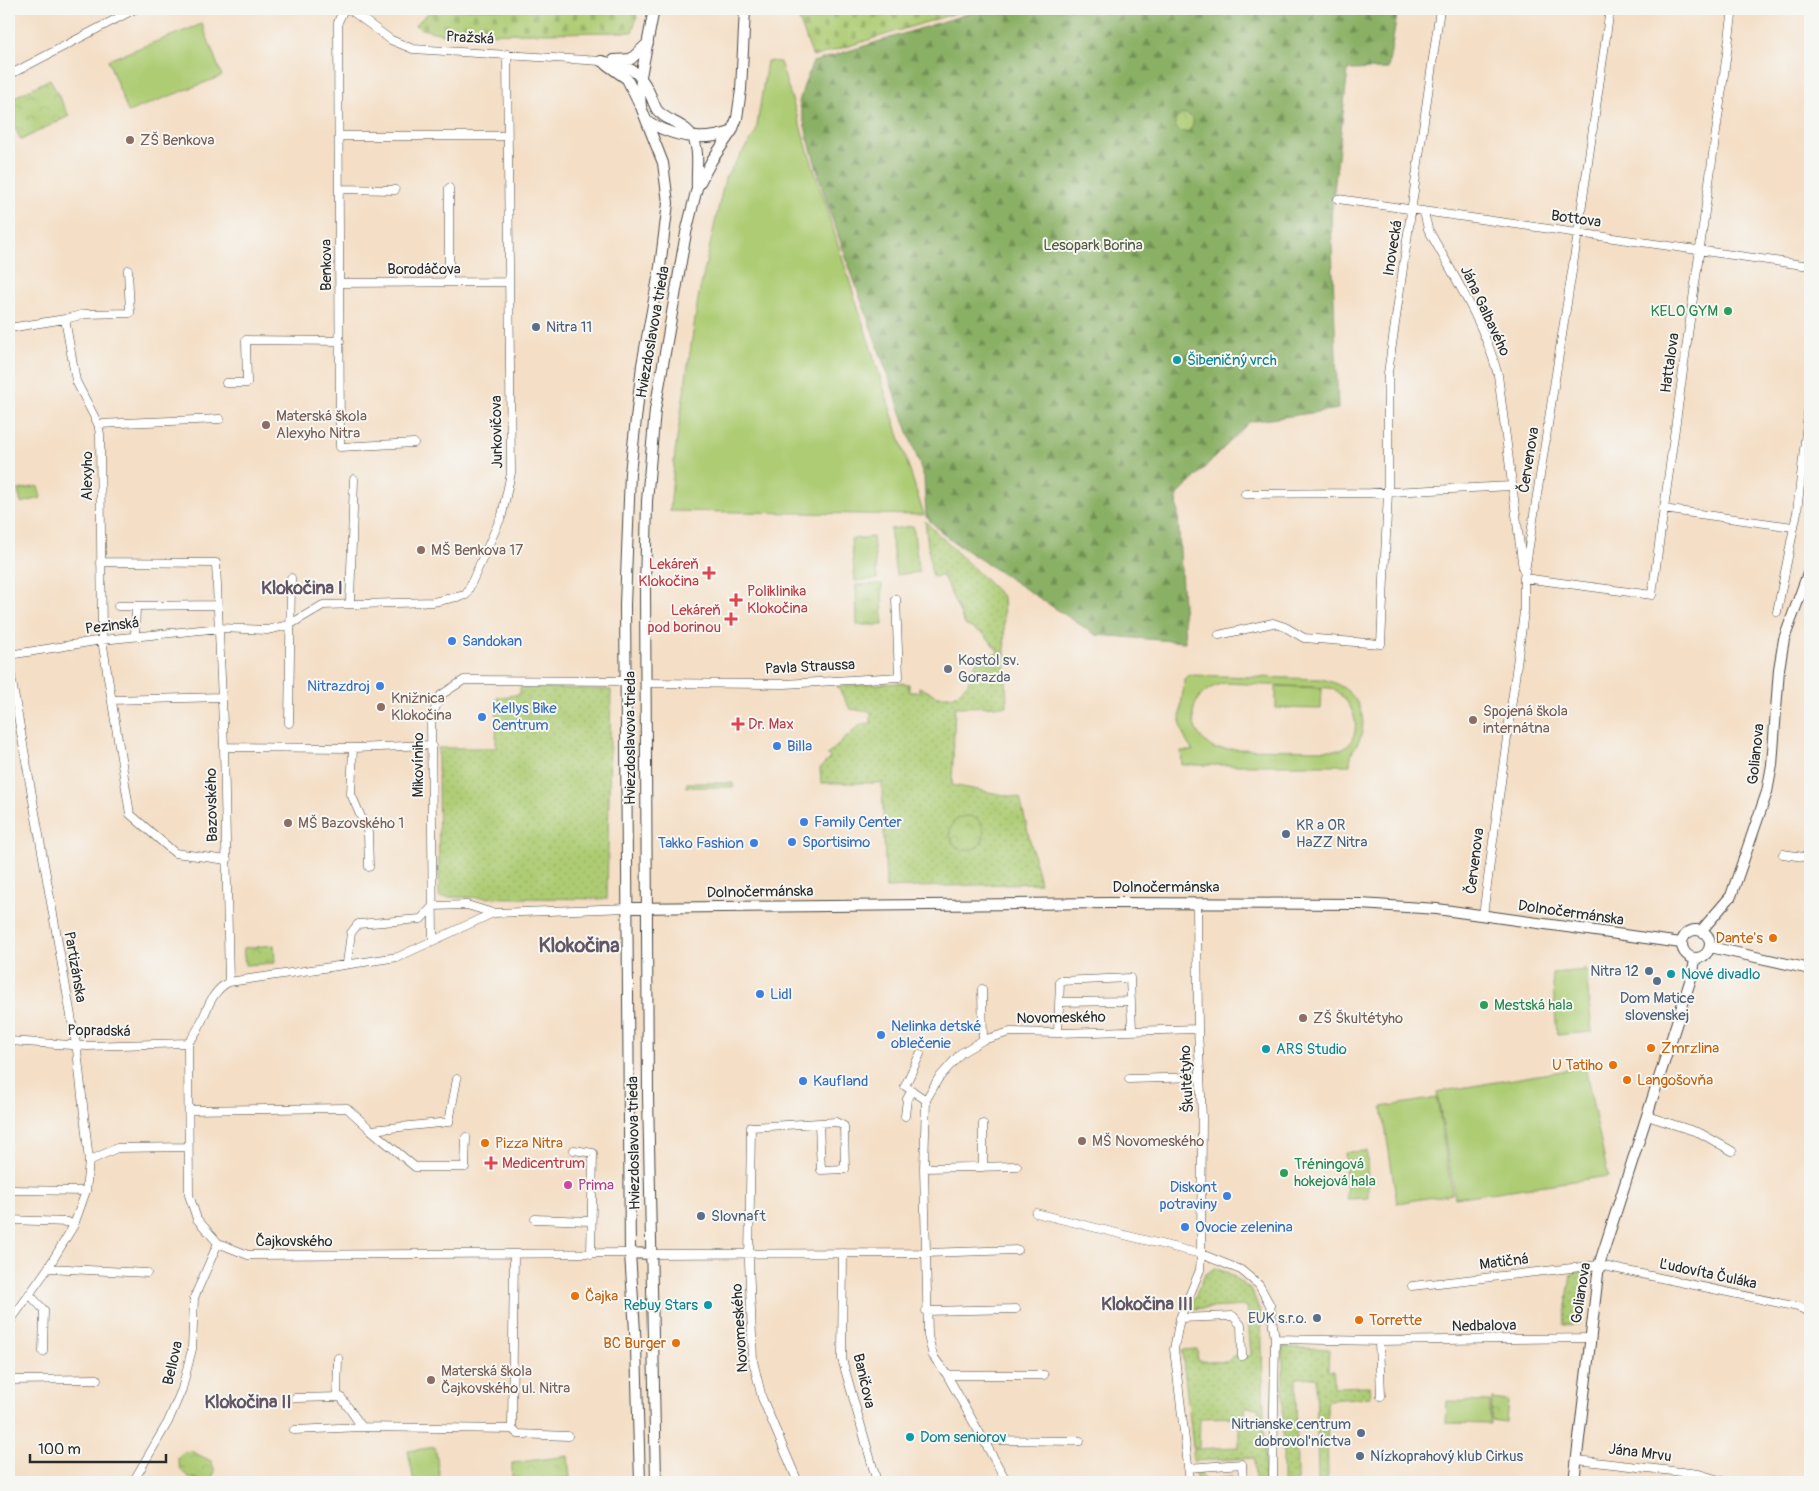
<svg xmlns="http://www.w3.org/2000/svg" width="1819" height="1491" viewBox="0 0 1819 1491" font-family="Pangolin,sans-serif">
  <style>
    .grass { fill: url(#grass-dots); stroke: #6c7c4f }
    .forest { fill: url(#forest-firs); stroke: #5a6e48 }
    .cemetery { fill: url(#cemetery-stones); stroke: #6c7c4f }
    .park { fill: url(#park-crowns); stroke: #6c7c4f }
    .garden { fill: #adcc73; stroke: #6c7c4f; fill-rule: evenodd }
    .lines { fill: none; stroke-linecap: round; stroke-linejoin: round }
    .minor-casing { stroke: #494642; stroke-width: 9 }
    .tertiary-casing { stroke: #494642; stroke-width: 12 }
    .minor { stroke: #fff; stroke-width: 8 }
    .tertiary { stroke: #fff; stroke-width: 10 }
    .education-dot { fill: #8d6e63; stroke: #f6f6f2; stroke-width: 2 }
    .leisure-dot { fill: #2e9e5b; stroke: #f6f6f2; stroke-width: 2 }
    .service-dot { fill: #5c6f8a; stroke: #f6f6f2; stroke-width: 2 }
    .culture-dot { fill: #0f9aa8; stroke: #f6f6f2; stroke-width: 2 }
    .health-dot { fill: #e0444e; stroke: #f6f6f2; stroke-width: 2 }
    .shop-dot { fill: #3f7fe0; stroke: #f6f6f2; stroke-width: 2 }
    .worship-dot { fill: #6b7280; stroke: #f6f6f2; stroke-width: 2 }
    .food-dot { fill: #e8710a; stroke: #f6f6f2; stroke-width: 2 }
    .hotel-dot { fill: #d1479c; stroke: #f6f6f2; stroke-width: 2 }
    .labels { text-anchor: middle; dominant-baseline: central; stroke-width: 4; stroke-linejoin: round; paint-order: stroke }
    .street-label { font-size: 15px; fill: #2b2b2b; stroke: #f6f6f2 }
    .education-label { font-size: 15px; fill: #785e54; stroke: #f6f6f2; text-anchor: start }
    .park-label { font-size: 15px; fill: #525b41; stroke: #f6f6f2 }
    .leisure-label { font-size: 15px; fill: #27864d; stroke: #f6f6f2; text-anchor: start }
    .service-label { font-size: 15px; fill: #4e5e75; stroke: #f6f6f2; text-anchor: start }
    .culture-label { font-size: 15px; fill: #0d838f; stroke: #f6f6f2; text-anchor: start }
    .health-label { font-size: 15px; fill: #be3a42; stroke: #f6f6f2; text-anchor: start }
    .shop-label { font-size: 15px; fill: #366cbe; stroke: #f6f6f2; text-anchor: start }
    .worship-label { font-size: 15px; fill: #5b616d; stroke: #f6f6f2; text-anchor: start }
    .food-label { font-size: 15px; fill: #c56008; stroke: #f6f6f2; text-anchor: start }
    .hotel-label { font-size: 15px; fill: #b23c85; stroke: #f6f6f2; text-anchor: start }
    .quarter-label { font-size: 18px; font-weight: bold; fill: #635664; stroke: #f6f6f2 }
    .district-label { font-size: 20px; font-weight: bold; fill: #635664; stroke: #f6f6f2 }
  </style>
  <defs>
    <pattern id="grass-dots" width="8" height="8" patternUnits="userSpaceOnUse" patternTransform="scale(1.25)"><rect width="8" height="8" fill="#adcc73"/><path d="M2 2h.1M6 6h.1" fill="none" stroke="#95af64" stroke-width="1.8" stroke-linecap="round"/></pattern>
    <pattern id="forest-firs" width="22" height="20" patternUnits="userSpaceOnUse" patternTransform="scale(1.25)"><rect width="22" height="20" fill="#8ab065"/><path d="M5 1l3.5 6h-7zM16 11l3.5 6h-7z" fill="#718f53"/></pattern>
    <pattern id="cemetery-stones" width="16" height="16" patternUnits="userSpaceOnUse" patternTransform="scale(1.25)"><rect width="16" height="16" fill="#adcc73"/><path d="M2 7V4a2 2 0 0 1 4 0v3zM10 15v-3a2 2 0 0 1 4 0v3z" fill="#95af64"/></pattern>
    <pattern id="park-crowns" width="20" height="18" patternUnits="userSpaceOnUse" patternTransform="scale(1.25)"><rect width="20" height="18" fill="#adcc73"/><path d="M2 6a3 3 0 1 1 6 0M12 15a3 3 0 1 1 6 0" fill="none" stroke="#95af64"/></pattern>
  </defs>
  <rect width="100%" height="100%" fill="#f6f6f2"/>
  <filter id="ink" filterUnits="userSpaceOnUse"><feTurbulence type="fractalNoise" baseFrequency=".02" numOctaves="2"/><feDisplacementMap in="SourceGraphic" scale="10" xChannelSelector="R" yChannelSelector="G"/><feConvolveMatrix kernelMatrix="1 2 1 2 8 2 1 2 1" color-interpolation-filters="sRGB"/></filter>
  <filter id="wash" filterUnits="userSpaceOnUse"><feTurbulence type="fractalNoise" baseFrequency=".0096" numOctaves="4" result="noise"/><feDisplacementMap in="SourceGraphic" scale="20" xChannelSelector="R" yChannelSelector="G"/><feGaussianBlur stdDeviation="1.12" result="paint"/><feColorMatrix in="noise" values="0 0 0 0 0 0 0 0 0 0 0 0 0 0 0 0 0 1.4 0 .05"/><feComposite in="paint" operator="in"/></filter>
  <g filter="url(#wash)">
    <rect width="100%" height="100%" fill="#f4dec5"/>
    <path class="grass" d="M925,521L1003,597L1007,706L955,707L952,785L1020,798L1040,883L886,888L882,783H821L820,768L830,758L827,755L861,724L871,723V712L850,709L837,686L900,683L909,684V692H919V687L937,696H955L968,683L976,662L999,652L984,634L965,625L943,576L932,577Z
      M520,687L611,690L607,899L439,897L438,748H496L497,698L520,694Z
      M687,783H733L734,787H686Z
      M1214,1268L1229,1273L1252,1291L1261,1314L1266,1482H1255L1254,1458L1193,1461V1449L1239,1447V1426L1258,1425L1259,1408L1245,1407L1246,1417L1200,1418L1199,1447H1193L1182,1350L1197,1349L1198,1361L1227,1362L1234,1356H1251L1247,1306L1189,1309L1205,1275Z
      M1587,1270L1579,1324L1563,1325L1571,1274Z
      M1283,1347L1329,1349L1328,1371H1334V1387L1369,1386L1370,1397L1330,1400L1327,1403L1328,1482H1318L1316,1377L1296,1378L1297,1482H1283Z
      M1200,1470L1204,1480L1232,1477V1482H1197L1195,1473Z"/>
    <path class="forest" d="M983,9H1398L1388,69L1348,70L1331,217L1338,409L1249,422L1177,496L1185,642L1096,635L949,539L926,517L924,477L827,204L808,138L799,102L805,82L813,62Z"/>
    <path class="cemetery" d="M433,9H631L634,10L637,17L632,32L443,34L421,29L415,25Z
      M795,9H969L813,57Z"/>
    <path class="park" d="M50,79L69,116L21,140L9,116V100Z
      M1175 123a9 9 0 1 1 18 0a9 9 0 1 1-18 0Z
      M882,584L883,625H857L856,585Z
      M950 833a17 17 0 1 1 34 0a17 17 0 1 1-34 0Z
      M274,945L275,963L245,965L243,948Z
      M1492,1399L1508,1401L1506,1422L1491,1420Z
      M191,1451L211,1461L215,1471L213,1476C199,1487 177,1476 178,1457L184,1452Z
      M568,1456L570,1478L512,1482V1463Z"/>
    <path class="garden" d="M202,24L222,76L128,112L108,60Z
      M767,61L780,62L924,515L670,511L675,452L698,299L725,178L756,132Z
      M38,486L41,498L21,503L18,490Z
      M913,526L919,572L896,575L890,529Z
      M873,537L877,579L855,581L851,539Z
      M1190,675L1320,679C1347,683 1367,704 1362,732C1359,746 1350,748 1350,765H1182L1181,751H1193C1172,724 1183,707 1184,679ZM1225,683L1330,688C1353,698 1368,735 1341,750L1215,749C1182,730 1187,691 1225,683Z
      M1276,686L1322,688L1321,709L1276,708Z
      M1586,970L1592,1032L1557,1035L1552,973Z
      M1585,1067L1608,1176L1455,1198L1437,1092Z
      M1437,1098L1452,1194L1397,1203L1382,1107Z
      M1367,1151L1368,1198L1347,1199L1345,1152Z
      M1447,1401L1490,1402V1424L1446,1423Z
      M435,1447L440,1478L414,1482L408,1451Z"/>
  </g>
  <g filter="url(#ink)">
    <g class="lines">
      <g class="minor-casing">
        <path id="minor" d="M344,9L338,22L340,447L414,443
          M349,9L391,40L413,49L601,61
          M9,75L135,9
          M339,136H507
          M449,188V282
          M339,189L395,190
          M1338,199L1810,266
          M1424,212L1428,229C1454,276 1484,323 1498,375L1523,569
          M340,283L508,282
          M65,319L85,314L130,313L128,270
          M9,328L65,319L76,381L98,424L100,434L102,640L130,814L175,853L227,860
          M226,383H247L246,340L340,341
          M98,424L220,419
          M1245,494L1371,493L1512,486
          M1663,509L1793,527
          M100,562L216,563L224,747L229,982
          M1524,578L1652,595L1733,9
          M350,602L354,479
          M118,606H136
          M1777,612L1797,512L1810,396
          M1219,635L1273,623L1285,627L1304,638L1381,644L1388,492V373L1440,9
          M135,636L136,606L217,605
          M9,655L102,640L220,628L267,630L289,625L323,605L433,602L466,595L502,515L511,473L507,54
          M9,665L77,1050L89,1161L86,1191L74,1225L48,1268L9,1323
          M645,683L785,684L899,677L896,599
          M112,700L222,697
          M289,723L291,578
          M224,747L353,748L432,745
          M353,748L351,794L368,833L369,867
          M1783,854L1810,858
          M1483,915L1524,612V578L1578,233L1610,9
          M433,940L431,718L441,695L464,680L626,681
          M347,963L351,933L358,924L421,919L433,906L467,905L493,913L628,908
          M982,989L983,1040
          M1059,1002L1131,1001
          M1058,1033L1060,981L1130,978L1132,1030
          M9,1041L87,1046L188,1043
          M188,1043L189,1195L197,1219L218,1243L248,1255L630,1253
          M188,1043C206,1025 205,994 229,982L398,957L493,913
          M920,1054L905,1086L926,1100
          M1129,1079L1200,1077
          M189,1110L347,1108L371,1130L449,1122L457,1079
          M905,1116L907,1099L912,1090
          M1647,1116L1700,1133L1732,1151
          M371,1130L415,1167H465L466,1137
          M574,1150L593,1153L591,1254
          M89,1161L117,1148L188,1147
          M983,1167V1124
          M924,1168L1017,1166
          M9,1190L86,1191
          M1036,1213L1201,1254L1241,1270L1259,1285L1270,1305L1275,1339L1273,1482
          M535,1219L590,1221
          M9,1220L68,1222L74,1225
          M843,1253L842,1359L877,1482
          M651,1254L925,1253L1018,1250
          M48,1268L147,1273
          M1412,1286L1599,1265L1798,1307L1810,1312
          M29,1294L44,1310L43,1352
          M926,1311L1016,1309
          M1180,1318L1233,1316L1241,1325L1242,1356
          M1275,1339L1379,1341L1590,1338
          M1379,1341L1381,1396
          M947,1375H1044
          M9,1380L97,1379
          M337,1397L338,1358
          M295,1398L341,1397L362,1427
          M512,1429L518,1434L568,1436
          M294,1430L362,1427L512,1429L514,1255
          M982,1440L1080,1441
          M1577,1460L1699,1474L1726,1482
          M1188,1468L1242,1464L1243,1482
          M133,1482L168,1422L182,1389L192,1349L194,1298L218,1243
          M798,1482L762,1398L753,1361L749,1262L751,1127L836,1122L844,1126L845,1169L821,1170L819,1124
          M1007,1482L947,1375L933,1356L928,1336L924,1168L926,1100L938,1079L961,1053L983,1040L1010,1032L1058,1033L1198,1029
          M1190,1482L1174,1349L1180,1318L1200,1270L1201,1254L1202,1118L1198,1029L1197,903"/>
      </g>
      <g class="tertiary-casing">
        <path id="tertiary" d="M614,60L631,59L648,43
          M601,61C626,66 638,67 649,92C652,98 654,105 657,110C667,122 687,124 693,138C700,151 696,172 697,187
          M606,64L627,79L639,104
          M647,121C673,137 702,142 731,132
          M628,908L1111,903L1360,904L1437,909L1681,943
          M1682 944a14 14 0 1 1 28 0a14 14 0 1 1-28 0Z
          M1701,931L1731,896L1767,792L1772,765L1779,669L1784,639L1810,568
          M1710,947L1810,969
          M630,1253L651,1254
          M640,1482L636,1347L630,1253L625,605L630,473L642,365L660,267L668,203L663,163L641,107L640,94L641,76L654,9
          M656,1482L648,1095L645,589L647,501L655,410L686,233L697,188L712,160L732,131L737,118L741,90L745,9
          M1574,1482L1599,1265L1693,972L1695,959"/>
      </g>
      <use href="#minor" class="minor"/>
      <use href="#tertiary" class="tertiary"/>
    </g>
  </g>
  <g class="education-dot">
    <circle cx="130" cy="140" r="5"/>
    <circle cx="266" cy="425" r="5"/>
    <circle cx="421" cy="550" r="5"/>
    <circle cx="381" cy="707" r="5"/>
    <circle cx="1473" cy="720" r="5"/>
    <circle cx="288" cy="823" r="5"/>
    <circle cx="1303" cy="1018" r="5"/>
    <circle cx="1082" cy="1141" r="5"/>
    <circle cx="431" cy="1380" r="5"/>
  </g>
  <g class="leisure-dot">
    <circle cx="1728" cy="311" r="5"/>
    <circle cx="1484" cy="1005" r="5"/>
    <circle cx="1284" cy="1173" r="5"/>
  </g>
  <g class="service-dot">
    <circle cx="536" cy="327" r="5"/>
    <circle cx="1286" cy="834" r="5"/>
    <circle cx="1649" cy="971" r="5"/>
    <circle cx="1657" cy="981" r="5"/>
    <circle cx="701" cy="1216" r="5"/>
    <circle cx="1317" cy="1318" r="5"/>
    <circle cx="1361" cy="1433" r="5"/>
    <circle cx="1360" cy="1456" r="5"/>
  </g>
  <g class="culture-dot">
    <circle cx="1177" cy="360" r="5"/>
    <circle cx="1671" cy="974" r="5"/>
    <circle cx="1266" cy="1049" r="5"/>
    <circle cx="708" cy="1305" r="5"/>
    <circle cx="910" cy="1437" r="5"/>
  </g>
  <g class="health-dot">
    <path d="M706.5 565.5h5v5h5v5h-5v5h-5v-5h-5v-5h5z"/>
    <path d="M733.5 592.5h5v5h5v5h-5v5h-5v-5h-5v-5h5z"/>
    <path d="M728.5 611.5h5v5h5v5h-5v5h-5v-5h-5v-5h5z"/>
    <path d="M735.5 716.5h5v5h5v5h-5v5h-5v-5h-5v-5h5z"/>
    <path d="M488.5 1155.5h5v5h5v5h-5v5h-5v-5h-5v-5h5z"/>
  </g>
  <g class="shop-dot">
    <circle cx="452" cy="641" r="5"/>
    <circle cx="380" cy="686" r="5"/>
    <circle cx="482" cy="717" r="5"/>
    <circle cx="777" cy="746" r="5"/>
    <circle cx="804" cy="822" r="5"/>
    <circle cx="792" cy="842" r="5"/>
    <circle cx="754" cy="843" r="5"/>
    <circle cx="760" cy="994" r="5"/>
    <circle cx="881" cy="1035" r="5"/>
    <circle cx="803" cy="1081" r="5"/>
    <circle cx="1227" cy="1196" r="5"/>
    <circle cx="1185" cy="1227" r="5"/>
  </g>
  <circle class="worship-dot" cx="948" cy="669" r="5"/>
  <g class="food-dot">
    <circle cx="1773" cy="938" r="5"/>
    <circle cx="1651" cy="1048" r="5"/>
    <circle cx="1613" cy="1065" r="5"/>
    <circle cx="1627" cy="1080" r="5"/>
    <circle cx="485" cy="1143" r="5"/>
    <circle cx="575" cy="1296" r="5"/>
    <circle cx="1359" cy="1320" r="5"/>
    <circle cx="676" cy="1343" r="5"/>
  </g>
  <circle class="hotel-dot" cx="568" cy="1185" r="5"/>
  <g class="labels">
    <g class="street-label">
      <text transform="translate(470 38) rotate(3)">Pražská</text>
      <text transform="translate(1576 219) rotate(8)">Bottova</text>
      <text transform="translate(1393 248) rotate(-81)">Inovecká</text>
      <text transform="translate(326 265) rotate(-90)">Benkova</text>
      <text x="424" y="269">Borodáčova</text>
      <text transform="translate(1485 311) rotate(65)">Jána Galbavého</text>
      <text transform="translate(653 332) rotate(-80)">Hviezdoslavova trieda</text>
      <text transform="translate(1670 363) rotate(-82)">Hattalova</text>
      <text transform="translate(497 432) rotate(-91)">Jurkovičova</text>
      <text transform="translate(1529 460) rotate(-81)">Červenova</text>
      <text transform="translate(87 476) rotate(-90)">Alexyho</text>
      <text transform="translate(112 626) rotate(-7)">Pezinská</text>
      <text transform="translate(810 667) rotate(-3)">Pavla Straussa</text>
      <text transform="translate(630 738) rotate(-90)">Hviezdoslavova trieda</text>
      <text transform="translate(1756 754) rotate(-84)">Golianova</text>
      <text transform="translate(418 765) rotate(-90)">Mikovíniho</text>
      <text transform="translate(212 805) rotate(-91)">Bazovského</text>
      <text transform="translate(1475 861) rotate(-83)">Červenova</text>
      <text x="1166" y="887">Dolnočermánska</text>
      <text transform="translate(760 892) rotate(-1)">Dolnočermánska</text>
      <text transform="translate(1571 913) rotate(8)">Dolnočermánska</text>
      <text transform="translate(75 967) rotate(80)">Partizánska</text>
      <text transform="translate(1061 1018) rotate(-1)">Novomeského</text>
      <text transform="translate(99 1031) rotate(1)">Popradská</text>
      <text transform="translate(1187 1079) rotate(-93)">Škultétyho</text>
      <text transform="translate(634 1143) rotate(-91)">Hviezdoslavova trieda</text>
      <text x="294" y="1241">Čajkovského</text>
      <text transform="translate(1504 1262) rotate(-7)">Matičná</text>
      <text transform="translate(1708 1274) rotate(12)">Ľudovíta Čuláka</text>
      <text transform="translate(1581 1293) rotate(-81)">Golianova</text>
      <text transform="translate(1484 1326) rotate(-1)">Nedbalova</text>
      <text transform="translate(740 1328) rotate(-94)">Novomeského</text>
      <text transform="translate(173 1363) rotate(-77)">Bellova</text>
      <text transform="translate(864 1381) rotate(77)">Baničova</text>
      <text transform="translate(1640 1453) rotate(7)">Jána Mrvu</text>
    </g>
    <g class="education-label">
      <text x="140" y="140">ZŠ Benkova</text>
      <text x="276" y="416">Materská škola<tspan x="276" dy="17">Alexyho Nitra</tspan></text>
      <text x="431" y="550">MŠ Benkova 17</text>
      <text x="391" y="698">Knižnica<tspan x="391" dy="17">Klokočina</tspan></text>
      <text x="1483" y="711">Spojená škola<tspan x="1483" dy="17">internátna</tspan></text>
      <text x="298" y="823">MŠ Bazovského 1</text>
      <text x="1313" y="1018">ZŠ Škultétyho</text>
      <text x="1092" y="1141">MŠ Novomeského</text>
      <text x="441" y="1371">Materská škola<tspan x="441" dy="17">Čajkovského ul. Nitra</tspan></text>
    </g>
    <g class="park-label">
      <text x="1093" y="245">Lesopark Borina</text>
    </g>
    <g class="leisure-label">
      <text x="1718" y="311" text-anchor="end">KELO GYM</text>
      <text x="1494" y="1005">Mestská hala</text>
      <text x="1294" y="1164">Tréningová<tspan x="1294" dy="17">hokejová hala</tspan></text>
    </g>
    <g class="service-label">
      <text x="546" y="327">Nitra 11</text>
      <text x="1296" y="825">KR a OR<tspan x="1296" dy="17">HaZZ Nitra</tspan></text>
      <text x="1639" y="971" text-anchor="end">Nitra 12</text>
      <text x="1657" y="998" text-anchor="middle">Dom Matice<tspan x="1657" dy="17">slovenskej</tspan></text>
      <text x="711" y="1216">Slovnaft</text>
      <text x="1307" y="1318" text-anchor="end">EUK s.r.o.</text>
      <text x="1351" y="1424" text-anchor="end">Nitrianske centrum<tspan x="1351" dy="17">dobrovoľníctva</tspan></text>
      <text x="1370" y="1456">Nízkoprahový klub Cirkus</text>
    </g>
    <g class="culture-label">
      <text x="1187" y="360">Šibeničný vrch</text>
      <text x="1681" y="974">Nové divadlo</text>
      <text x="1276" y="1049">ARS Studio</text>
      <text x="698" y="1305" text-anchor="end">Rebuy Stars</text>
      <text x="920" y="1437">Dom seniorov</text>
    </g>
    <g class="health-label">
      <text x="699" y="564" text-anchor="end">Lekáreň<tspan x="699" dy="17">Klokočina</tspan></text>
      <text x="747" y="591">Poliklinika<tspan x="747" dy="17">Klokočina</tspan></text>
      <text x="721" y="610" text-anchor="end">Lekáreň<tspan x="721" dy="17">pod borinou</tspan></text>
      <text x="748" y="724">Dr. Max</text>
      <text x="502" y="1163">Medicentrum</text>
    </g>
    <g class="shop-label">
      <text x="462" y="641">Sandokan</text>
      <text x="370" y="686" text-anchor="end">Nitrazdroj</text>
      <text x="492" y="708">Kellys Bike<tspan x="492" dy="17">Centrum</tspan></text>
      <text x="787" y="746">Billa</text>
      <text x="814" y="822">Family Center</text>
      <text x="802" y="842">Sportisimo</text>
      <text x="744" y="843" text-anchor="end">Takko Fashion</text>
      <text x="770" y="994">Lidl</text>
      <text x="891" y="1026">Nelinka detské<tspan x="891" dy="17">oblečenie</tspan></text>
      <text x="813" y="1081">Kaufland</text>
      <text x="1217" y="1187" text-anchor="end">Diskont<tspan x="1217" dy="17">potraviny</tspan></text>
      <text x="1195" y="1227">Ovocie zelenina</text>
    </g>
    <g class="worship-label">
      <text x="958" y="660">Kostol sv.<tspan x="958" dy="17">Gorazda</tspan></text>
    </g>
    <g class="food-label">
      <text x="1763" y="938" text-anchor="end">Dante's</text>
      <text x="1661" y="1048">Zmrzlina</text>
      <text x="1603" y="1065" text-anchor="end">U Tatiho</text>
      <text x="1637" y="1080">Langošovňa</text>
      <text x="495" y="1143">Pizza Nitra</text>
      <text x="585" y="1296">Čajka</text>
      <text x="1369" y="1320">Torrette</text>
      <text x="666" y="1343" text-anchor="end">BC Burger</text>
    </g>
    <g class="hotel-label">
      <text x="578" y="1185">Prima</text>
    </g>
    <g class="quarter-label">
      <text x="302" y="588">Klokočina I</text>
      <text x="1147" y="1304">Klokočina III</text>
      <text x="248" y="1402">Klokočina II</text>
    </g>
    <g class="district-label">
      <text x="579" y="945">Klokočina</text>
    </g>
  </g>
  <rect width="1819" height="1491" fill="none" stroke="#f6f6f2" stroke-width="30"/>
  <path d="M30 1454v8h136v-8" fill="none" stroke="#2b2b2b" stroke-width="2.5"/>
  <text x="38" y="1454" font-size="15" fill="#2b2b2b" stroke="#f6f6f2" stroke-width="4" paint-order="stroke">100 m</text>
</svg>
